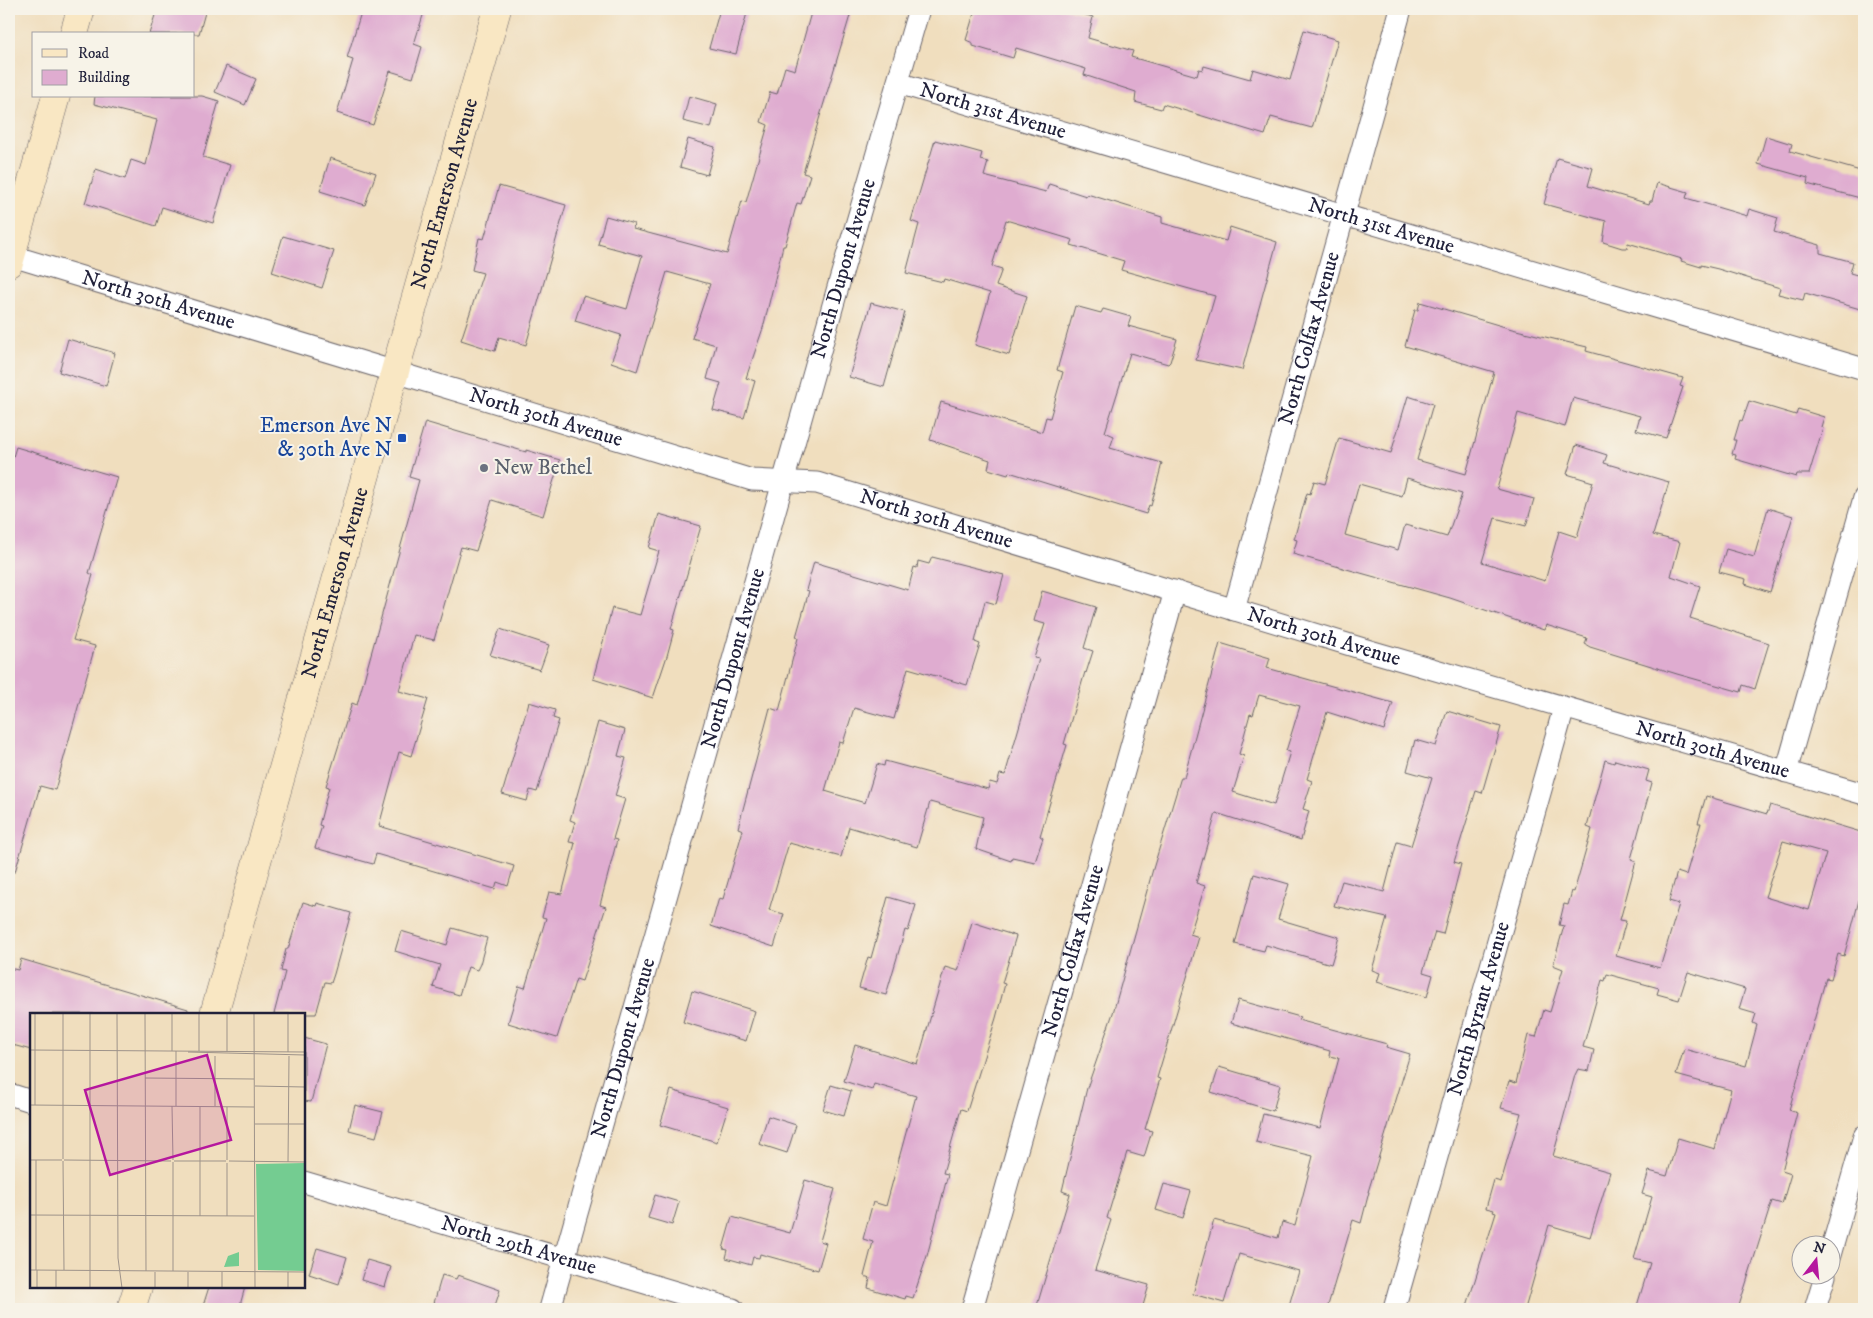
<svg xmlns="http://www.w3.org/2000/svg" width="1873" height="1318" viewBox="0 0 1873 1318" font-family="'IM FELL DW Pica',serif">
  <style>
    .building { fill: #dfacd0; fill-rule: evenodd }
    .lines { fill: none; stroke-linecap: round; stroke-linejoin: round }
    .street-casing { stroke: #6a6469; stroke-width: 23 }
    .secondary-casing { stroke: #6a6469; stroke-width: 29 }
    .street { stroke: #fff; stroke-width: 21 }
    .secondary { stroke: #f9e7c3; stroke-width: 28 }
    .transit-dot { fill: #1a4fb4; stroke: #f7f3e8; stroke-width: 2 }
    .worship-dot { fill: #6b7280; stroke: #f7f3e8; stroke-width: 2 }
    .labels { text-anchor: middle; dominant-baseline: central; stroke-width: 4; stroke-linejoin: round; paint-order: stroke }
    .street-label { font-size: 21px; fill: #22223b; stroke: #f7f3e8 }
    .transit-label { font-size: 21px; fill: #164399; stroke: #f7f3e8; text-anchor: end }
    .worship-label { font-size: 21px; fill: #5b616d; stroke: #f7f3e8; text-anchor: start }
    .inset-road { fill: none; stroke: #9e938a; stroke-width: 1 }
    .view { fill: #b5179e; fill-opacity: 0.15; stroke: #b5179e; stroke-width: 2.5 }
    .inset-edge { fill: none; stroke: #22223b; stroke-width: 2.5 }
  </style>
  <rect width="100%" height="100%" fill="#f7f3e8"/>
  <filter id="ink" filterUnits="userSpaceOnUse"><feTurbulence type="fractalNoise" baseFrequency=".02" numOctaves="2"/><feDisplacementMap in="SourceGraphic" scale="10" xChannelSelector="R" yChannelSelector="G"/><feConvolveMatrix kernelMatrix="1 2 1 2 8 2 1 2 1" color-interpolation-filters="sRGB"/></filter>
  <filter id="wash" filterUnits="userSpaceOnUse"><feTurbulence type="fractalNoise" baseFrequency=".0096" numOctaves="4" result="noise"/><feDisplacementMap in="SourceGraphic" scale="20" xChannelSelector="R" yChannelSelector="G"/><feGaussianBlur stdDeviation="1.12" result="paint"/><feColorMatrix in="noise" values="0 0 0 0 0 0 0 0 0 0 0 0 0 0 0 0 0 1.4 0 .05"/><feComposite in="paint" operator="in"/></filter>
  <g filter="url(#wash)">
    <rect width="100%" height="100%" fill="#f0debe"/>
    <g id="blocks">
      <path class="building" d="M157,9H206L199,34H149Z
        M362,9H425L414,44L422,47L413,78L390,71L373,125L337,113L353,60L347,58Z
        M720,9H748L736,54L709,48Z
        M812,9H852L803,173L810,175L801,204L797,203L785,246H783L763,328L746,378L755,381L744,418L713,410L721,383L707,379L716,345L692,338L710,284L667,272L637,371L611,362L621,335L575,321L583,296L627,309L642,256L598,244L606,216L634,224L633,229L727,254L742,201L746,202L768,125L761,122L770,92L777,94L785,67L795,70Z
        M984,9H1066L1093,17L1088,38L1133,51L1131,57L1197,76L1199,69L1203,70L1204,66L1250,79L1253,69L1290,80L1304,30L1338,40L1312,128L1271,117L1265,135L1163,104L1161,109L1135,102L1136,92L1084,75L1086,69L1016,48L1013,58L973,46V43L966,40L975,10L982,13Z
        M226,66L256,79L245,105L215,92Z
        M95,96H202L219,101L203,157L230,165L213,223L162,207L156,226L85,203L96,169L125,179L131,160L146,165L157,120L94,104Z
        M689,96L717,104L711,128L683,121Z
        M1766,136L1792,144L1790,151L1864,172V199L1807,184L1808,178L1758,164Z
        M688,139L715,147L707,175L680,167Z
        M935,140L982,153L980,160L988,162L984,176L1046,192L1049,184L1086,196L1087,194L1162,217V223L1226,241L1230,227L1277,242L1242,370L1196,360L1215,296L1121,270L1124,261L1071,245L1073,240L1006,220L992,266L1002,269L996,286L1027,296L1009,355L975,345L990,293L944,279L943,282L906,273L919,224L911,221Z
        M330,158L376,173L365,205L320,191Z
        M1557,158L1593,168L1588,186L1649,204L1650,201H1652L1657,183L1688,192L1686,198L1747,216L1749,209L1778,218L1774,232L1820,245V253L1853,262L1850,273L1864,277V296L1860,309L1805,293L1803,300L1778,294L1780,288L1718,269L1701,265V267L1681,261L1682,259L1628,243L1627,248H1622L1603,242L1606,221L1544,204Z
        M499,186L566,205L526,345L499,337L495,351L461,340L483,273L472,270L479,238L484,239Z
        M283,236L334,251L322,288L272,272Z
        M1420,302L1512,329L1587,347L1586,351L1683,378L1680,386L1683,387L1666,438L1636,430L1640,416L1573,398L1565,427L1518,413L1497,489L1534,499L1526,526L1495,518L1482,562L1545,581L1559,531L1577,537L1593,482L1567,474L1576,445L1607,455L1604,463L1669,482L1653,535L1680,542L1671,576L1700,586L1690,618L1769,643L1755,689L1743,685L1741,692L1677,674L1590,647L1585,644L1587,638L1546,625L1544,630L1529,625L1450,598L1293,554L1297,540L1294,539L1307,493L1310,494L1314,481L1325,484L1339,438L1391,453L1408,396L1433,404L1417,460L1466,474L1494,372L1405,346L1415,310H1418ZM1407,478L1462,494L1447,537L1405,525L1398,550L1345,535L1359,484L1402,496Z
        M871,303L905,312L884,387L849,377Z
        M1075,306L1101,313L1103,309L1131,317L1128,326L1177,339L1170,362L1168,364L1130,353L1105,432L1114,436L1110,448L1162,463L1151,506L1149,505L1146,514L1009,472L1008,475L988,469L990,460L930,440L941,402L1042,432L1046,417L1050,418L1063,372L1057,370Z
        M68,339L115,353L106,386L59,372Z
        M1749,401L1796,415L1798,409L1824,417L1821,427L1823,428L1809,474H1797L1796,477L1735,459L1736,455L1732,454L1736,440H1734L1740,420L1742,421Z
        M425,422L526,452V450L560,460L543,516L492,500L476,551L461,547L434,640L414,635L399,691L428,699L411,756L399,752L379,826L514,866L508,886L497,882L495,889L376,854L373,864L315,848L322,826L319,825L329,787L326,786L352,703L357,705L419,480L409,477Z
        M16,447L117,477L89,573L93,575L73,640L95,646L55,790L40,786L15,872L9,871V470Z
        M1768,508L1793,516L1770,592L1745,584L1746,579L1719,572L1726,549L1754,557Z
        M659,514L701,526L671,629L674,630L667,656L653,698L593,679L612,608L640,615L659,551L649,548Z
        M932,557L1004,575L996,604L985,601L975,642L980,644L967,685L908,668L894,719L854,708L843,743L839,742L825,791L865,803L877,764L884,766L885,761L988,789L990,782L997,784L1000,774L1005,775L1039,659L1034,658L1045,624L1034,621L1042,591L1096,607L1084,648L1093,651L1086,673L1085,672L1064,744L1067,745L1040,836L1043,838L1035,862L1012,857L1011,861L976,849L983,817L930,802L917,847L849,827L841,857L789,843L769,910L784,914L774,947L711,926L719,898L723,899L743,830L738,828L770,708L779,711L798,638L796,637L809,591L806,590L814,562L908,590L914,567L917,568L918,561L929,564Z
        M500,629L549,645L540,670L490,655Z
        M1220,643L1270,658L1267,668L1393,703L1384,730L1327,712L1307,779L1312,781L1303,809L1309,811L1301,840L1216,813L1196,883L1205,886L1190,934L1199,937L1157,1078L1160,1079L1145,1129L1152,1131L1144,1157L1127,1152L1107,1218L1111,1220L1095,1270L1149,1285L1142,1309H1036L1070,1194L1062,1191L1087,1088L1113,1013L1153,869L1181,777H1184ZM1259,695L1300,706L1286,751L1290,752L1274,805L1233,792L1244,756L1239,754L1250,714L1253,715Z
        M529,702L555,710L553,718L559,720L537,792L530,790L527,801L502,794Z
        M1447,711L1501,727L1482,793L1476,791L1454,862L1461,864L1443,934L1435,932L1423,972L1433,975L1427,997L1377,982L1380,973L1372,970L1387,918L1334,906L1342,881L1384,892L1397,842L1411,846L1432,778L1407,771L1415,740L1436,746Z
        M598,722L625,730L618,756L626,758L615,796L625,799L613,839L617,840L600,905L606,907L582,981L576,979L557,1038L508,1023L519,986L525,988L546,918L542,917L549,892L562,894L575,843L569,842L575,822L570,820Z
        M1605,760L1614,763L1615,760L1649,770L1646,781L1652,783L1631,859L1636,861L1620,920L1626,921L1616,956L1660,968L1679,904L1669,901L1677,872L1686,875L1701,823H1698L1706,796L1767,814L1770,805L1864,833V881L1852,927L1844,956L1838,954L1831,979L1826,978L1789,1110L1797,1113L1782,1171L1791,1174L1782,1204L1772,1201L1738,1309H1636L1650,1263L1634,1259L1652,1197L1642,1194L1649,1171L1667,1176L1678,1138L1715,1149L1731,1090L1676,1075L1684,1049L1746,1066L1757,1025L1753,1023L1756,1014L1739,1009L1745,989L1688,972L1679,1000L1657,994L1659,988L1607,974L1605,981L1602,980L1583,1047L1594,1050L1589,1071L1578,1069L1575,1075L1553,1156L1610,1172L1590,1237L1549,1225L1525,1309H1466L1496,1213L1493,1212L1494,1210L1486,1208L1494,1180L1501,1182L1521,1113L1501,1108L1509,1081L1516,1083L1528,1035L1536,1037L1544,1010L1550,1012L1563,969L1553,965L1564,926L1559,925L1564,904L1568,905L1572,891L1574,892L1592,829L1587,827ZM1783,841L1826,853L1809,910L1765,897Z
        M1254,874L1289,884L1278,919L1339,937L1331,964L1266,945L1264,951L1235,944Z
        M888,897L916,905L908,931L905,930L886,995L859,988L868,957L871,958Z
        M303,902L316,906L317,903L351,913L334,974L331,983L325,982L316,1014H274L285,972L281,971L286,949H288Z
        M972,922L1016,936L1002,983L1005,984L996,1018L967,1111L961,1109L943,1173L948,1174L927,1256L913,1298L906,1296L905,1299L868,1288L870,1278L864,1276L873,1242L863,1239L873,1202L886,1206L916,1096L874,1084L872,1090L844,1081L855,1045L917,1064L945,967L958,971Z
        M452,928L487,938L480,964L477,970L468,967L459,995L433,987L440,965L395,951L401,931L447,945Z
        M21,959L188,1009L187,1014H31V1050L9,1044V968L18,970Z
        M692,991L755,1011L746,1041L683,1022Z
        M1238,1000L1300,1017L1298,1020L1387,1044L1386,1047L1410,1054L1368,1192H1369L1361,1223L1353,1220L1327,1309H1288L1299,1271L1239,1254L1224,1303L1193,1294L1214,1220L1278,1238L1282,1222L1295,1226L1313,1156L1256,1142L1263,1114L1320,1128L1339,1058L1329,1056L1330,1051L1231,1023Z
        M304,1038L326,1044L311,1102L304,1101Z
        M1219,1067L1280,1085L1273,1111L1211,1092Z
        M831,1085L851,1091L844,1116L823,1110Z
        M671,1090L728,1107L717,1142L660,1125Z
        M355,1105L383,1112L376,1137L349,1130Z
        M768,1116L796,1125L787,1153L759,1144Z
        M805,1180L835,1189L820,1241L826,1243L818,1270L760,1254L759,1258L753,1257L751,1265L726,1258L728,1250L723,1249L732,1217L790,1233Z
        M1164,1184L1191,1191L1183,1218L1156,1210Z
        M655,1195L679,1202L672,1225L648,1218Z
        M317,1248L347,1257L339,1284L309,1274Z
        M367,1260L391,1267L385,1287L361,1280Z
        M442,1275L456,1279L458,1275L500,1290L494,1309H457L434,1303Z
        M209,1287H245L239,1309H202Z"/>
    </g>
  </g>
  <g filter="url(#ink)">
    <use href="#blocks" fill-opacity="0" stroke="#6a6469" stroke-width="1"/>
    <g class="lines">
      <g class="street-casing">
        <g id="street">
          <path id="s1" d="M898,83L1864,369"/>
          <path id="s2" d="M9,255L752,480L817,483L1370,651L1864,794"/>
          <path id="s3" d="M1234,610L1401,9"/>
          <path d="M1786,772L1864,498"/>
          <path d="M9,1094L31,1101"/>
          <path id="s4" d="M304,1182L733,1309"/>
          <path d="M1830,1255L1864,1136"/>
          <path id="s5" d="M550,1309L840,280L919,9"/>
          <path id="s6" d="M972,1309L1175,591"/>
          <path id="s7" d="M1394,1309L1564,708"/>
          <path d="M1815,1309L1825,1276"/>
        </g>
      </g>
      <g class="secondary-casing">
        <g id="secondary">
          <path d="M74,34L81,9"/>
          <path d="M9,263L56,96"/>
          <path id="s8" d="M214,1014L497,9"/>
          <path d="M131,1309L138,1287"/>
        </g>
      </g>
      <use href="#street" class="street"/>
      <use href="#secondary" class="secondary"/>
    </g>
  </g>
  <rect class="transit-dot" x="397" y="433" width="10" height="10" rx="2.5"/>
  <circle class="worship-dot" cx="484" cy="468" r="5"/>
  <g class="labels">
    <g class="street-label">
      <text stroke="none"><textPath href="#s1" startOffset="99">North 31st Avenue</textPath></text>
      <text stroke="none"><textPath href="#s8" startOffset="852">North Emerson Avenue</textPath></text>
      <text stroke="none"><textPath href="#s1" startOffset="504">North 31st Avenue</textPath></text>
      <text stroke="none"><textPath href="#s5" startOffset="1081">North Dupont Avenue</textPath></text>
      <text stroke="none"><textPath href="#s2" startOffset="156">North 30th Avenue</textPath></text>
      <text stroke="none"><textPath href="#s3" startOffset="282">North Colfax Avenue</textPath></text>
      <text stroke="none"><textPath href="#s2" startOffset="561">North 30th Avenue</textPath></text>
      <text stroke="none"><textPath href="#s2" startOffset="966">North 30th Avenue</textPath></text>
      <text stroke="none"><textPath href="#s8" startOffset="448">North Emerson Avenue</textPath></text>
      <text stroke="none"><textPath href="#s2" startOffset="1371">North 30th Avenue</textPath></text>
      <text stroke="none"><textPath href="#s5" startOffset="676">North Dupont Avenue</textPath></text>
      <text stroke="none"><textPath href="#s2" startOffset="1776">North 30th Avenue</textPath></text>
      <text stroke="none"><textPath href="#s6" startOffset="372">North Colfax Avenue</textPath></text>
      <text stroke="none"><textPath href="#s7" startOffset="312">North Byrant Avenue</textPath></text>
      <text stroke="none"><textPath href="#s5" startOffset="271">North Dupont Avenue</textPath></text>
      <text stroke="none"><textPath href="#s4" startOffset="224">North 29th Avenue</textPath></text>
    </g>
    <g class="transit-label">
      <text x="392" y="426">Emerson Ave N<tspan x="392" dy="24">&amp; 30th Ave N</tspan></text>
    </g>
    <g class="worship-label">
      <text x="494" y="468">New Bethel</text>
    </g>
  </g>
  <g transform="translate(30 1013)">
    <rect width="275" height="275" fill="#f0debe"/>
    <path d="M275,150V258L228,257L226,151ZM209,239V253L194,254L198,243Z" fill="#74cc91"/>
    <path class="inset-road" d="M33,0V146M87,0L88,245L92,275M115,0L116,258M142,0V38M197,0V39M224,0L225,275M258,0V39M0,37L275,39M146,38V93M169,38V0M158,39L275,42M185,43V93M115,65L224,66M225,73L275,74M0,92L224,94M5,92V0M142,93L143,147M170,93V203M197,94V147M225,111H275M0,147H32M6,147V257M34,147L141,148M33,148L34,257M144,148H196M199,148L275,149M143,149V258M258,149L259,43M197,150V203M0,202L224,203M0,257L275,259M26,257V275M125,259V275M158,259V275M258,259V275M7,275V257M60,275V0M192,275V259"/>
    <path class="view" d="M177,42L201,127L80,162L55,77Z"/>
    <rect width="275" height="275" class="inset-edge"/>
  </g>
  <rect width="1873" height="1318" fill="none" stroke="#f7f3e8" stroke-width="30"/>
  <rect x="32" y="32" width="162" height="65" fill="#f7f3e8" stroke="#a29fa3"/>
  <rect x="42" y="49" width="25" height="8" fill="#f9e7c3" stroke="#a29fa3"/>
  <text x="78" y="58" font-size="15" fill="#22223b">Road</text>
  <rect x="42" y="70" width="25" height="15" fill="#dfacd0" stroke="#a29fa3"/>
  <text x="78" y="82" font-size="15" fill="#22223b">Building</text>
  <g transform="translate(1816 1260) rotate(16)"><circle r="24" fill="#f7f3e8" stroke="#a29fa3"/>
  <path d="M0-4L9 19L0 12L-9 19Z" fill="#b5179e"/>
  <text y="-8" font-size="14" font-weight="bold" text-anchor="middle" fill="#22223b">N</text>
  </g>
</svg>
